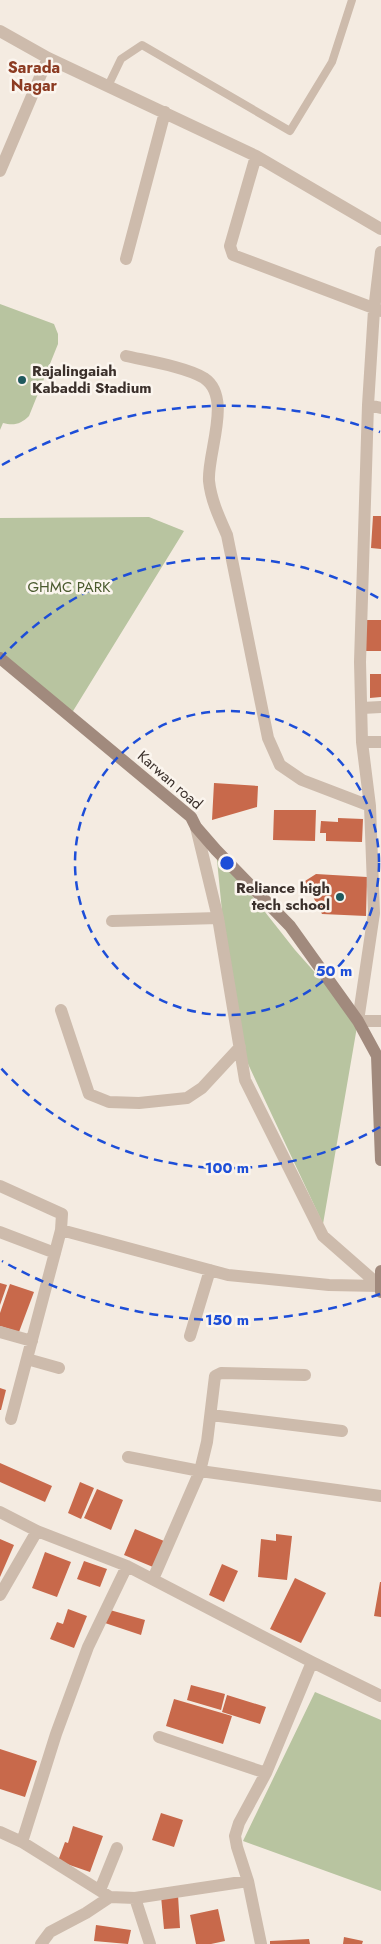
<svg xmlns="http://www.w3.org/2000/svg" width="381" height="1944" viewBox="0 0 381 1944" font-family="Jost,sans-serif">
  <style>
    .green { fill: #b8c4a0 }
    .building { fill: #c8694b }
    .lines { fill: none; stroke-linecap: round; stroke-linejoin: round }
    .lane { stroke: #cdbbac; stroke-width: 8 }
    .street { stroke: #cdbbac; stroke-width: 12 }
    .secondary { stroke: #a18a7d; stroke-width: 12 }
    .ring { fill: none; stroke: #1d4ed8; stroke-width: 2.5; stroke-dasharray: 9 6 }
    .poi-dot { fill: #1f5a5e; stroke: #fbf5ee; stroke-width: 2 }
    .labels { text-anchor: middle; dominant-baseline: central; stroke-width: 5; stroke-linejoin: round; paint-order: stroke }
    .poi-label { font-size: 15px; font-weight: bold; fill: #3b302b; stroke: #fbf5ee; text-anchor: start }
    .park-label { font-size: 15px; fill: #4a5a2e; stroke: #fbf5ee }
    .street-label { font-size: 15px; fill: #3b302b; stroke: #fbf5ee }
    .neighbourhood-label { font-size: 16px; font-weight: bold; fill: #8c3b22; stroke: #fbf5ee }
    .centre { fill: #1d4ed8; stroke: #fbf5ee; stroke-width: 2.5 }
    .ring-label { font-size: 15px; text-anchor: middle; font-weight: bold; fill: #1d4ed8; stroke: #fbf5ee; stroke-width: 5; stroke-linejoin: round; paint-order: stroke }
  </style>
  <rect width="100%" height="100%" fill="#f4ebe1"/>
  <path class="green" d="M0,304L54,324L58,334V344L29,416C21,424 14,426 3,423L0,430Z
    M149,517L184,531L70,716L0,658V518Z
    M216,850L295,950L358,1021L323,1224L234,1034Z
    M315,1692L381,1720V1891L243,1841Z"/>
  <path class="building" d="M373,516H381V549L371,548Z
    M364,620H381V651H363Z
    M370,674H381V697L370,698Z
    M214,783L258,786L257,807L212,820Z
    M274,810H316L315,841L273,840Z
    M338,818L363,819L362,842L326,841V833H320L321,821L338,822Z
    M316,874L367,877L366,916L322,914L305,881Z
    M0,1283L7,1285L0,1305Z
    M10,1284L34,1292L19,1332L0,1326V1313Z
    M0,1388L6,1390L1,1410H0Z
    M0,1463L52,1486L45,1502L0,1482Z
    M80,1482L94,1488L81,1519L68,1513Z
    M97,1489L123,1500L111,1530L84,1518Z
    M135,1529L164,1541L153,1567L124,1555Z
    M276,1534L292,1536L287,1580L258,1577L261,1539L276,1541Z
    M0,1539L14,1545L0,1577Z
    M45,1552L71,1562L57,1597L32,1588Z
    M84,1561L107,1569L100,1587L77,1579Z
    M222,1564L238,1571L224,1602L209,1595Z
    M295,1578L326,1593L301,1643L270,1629Z
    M380,1582H381V1617L374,1616Z
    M68,1609L87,1616L74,1648L50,1639L57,1622L63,1624Z
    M110,1610L145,1620L141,1635L105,1623Z
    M191,1685L225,1694L221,1710L187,1700Z
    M227,1695L266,1707L260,1724L222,1712Z
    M174,1699L232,1716L223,1744L166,1726Z
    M0,1749L37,1761L25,1797L0,1789Z
    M161,1813L183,1820L174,1847L152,1840Z
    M73,1826L103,1836L90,1872L58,1861L65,1842L68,1843Z
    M178,1895L180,1928L164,1929L161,1896Z
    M218,1909L225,1941L211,1944H196L190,1915Z
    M96,1925L131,1930L128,1944L94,1941Z
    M344,1937L363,1941L362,1944H343Z
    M309,1939L310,1944H270V1941Z"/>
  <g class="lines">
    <path class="lane" d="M108,86L121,59L142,45L290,131L332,62L352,0"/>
    <path class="street" d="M0,31L48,58L256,156L381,229
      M256,156L230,246L233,255L381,311
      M0,171L48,58
      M381,252L374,310L368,405L381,408
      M126,259L165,112
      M126,356C148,361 186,367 204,378C233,397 207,453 209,481C211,500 219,517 227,535L268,738L280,765L302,780L370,806
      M368,405L360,662L362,742L370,806L374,913L358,1021H381
      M362,708L381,707
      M362,742H381
      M196,827L218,918L245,1080L323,1236L380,1286
      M112,921L218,918
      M61,1010L89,1094L109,1102L139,1103L187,1098L202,1088L240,1047
      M0,1186L62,1214L61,1230
      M0,1232L55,1253
      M0,1332L32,1341
      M190,1336L210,1270
      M27,1359L59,1368
      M211,1415L342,1431
      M11,1419L61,1230L228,1275L329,1285L380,1286
      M128,1457L200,1471L381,1496
      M0,1512L37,1531L127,1566L312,1662L381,1696
      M153,1579L200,1471L207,1442L215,1376L221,1373L305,1375
      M0,1595L37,1531
      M159,1737L266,1773
      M0,1832L22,1842L110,1897L135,1898L150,1944
      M22,1842L56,1734L88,1647L127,1566
      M248,1881L237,1847L235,1836L239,1823L266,1773L312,1662
      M100,1890L117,1848
      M135,1898L248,1881L261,1944
      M41,1944L50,1932L86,1913L110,1897"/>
    <path class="secondary" d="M0,658L191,817L196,827L216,850L290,926L358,1021L377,1056L381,1160
      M381,1271V1292"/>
  </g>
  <g class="ring">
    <circle cx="227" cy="863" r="152"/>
    <path d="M380 1127A305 305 0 0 1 0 1067M0 659A305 305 0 0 1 380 599"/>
    <path d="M380 1294A457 457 0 0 1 2 1261M2 465A457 457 0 0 1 380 432"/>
  </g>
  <g class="poi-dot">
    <circle cx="22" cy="380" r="5"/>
    <circle cx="340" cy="897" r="5"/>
  </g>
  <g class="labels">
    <g class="poi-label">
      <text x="32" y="371">Rajalingaiah<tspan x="32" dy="17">Kabaddi Stadium</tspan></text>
      <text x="330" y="888" text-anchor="end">Reliance high<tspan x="330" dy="17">tech school</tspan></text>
    </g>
    <g class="park-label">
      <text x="69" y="587">GHMC PARK</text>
    </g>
    <g class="street-label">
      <text transform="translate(170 780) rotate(41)">Karwan road</text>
    </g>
    <g class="neighbourhood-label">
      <text x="34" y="67">Sarada<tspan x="34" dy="18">Nagar</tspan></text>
    </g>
  </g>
  <circle cx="227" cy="863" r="8" class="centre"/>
  <g class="ring-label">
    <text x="334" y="976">50 m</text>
    <text x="227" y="1173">100 m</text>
    <text x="227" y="1325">150 m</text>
  </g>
</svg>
